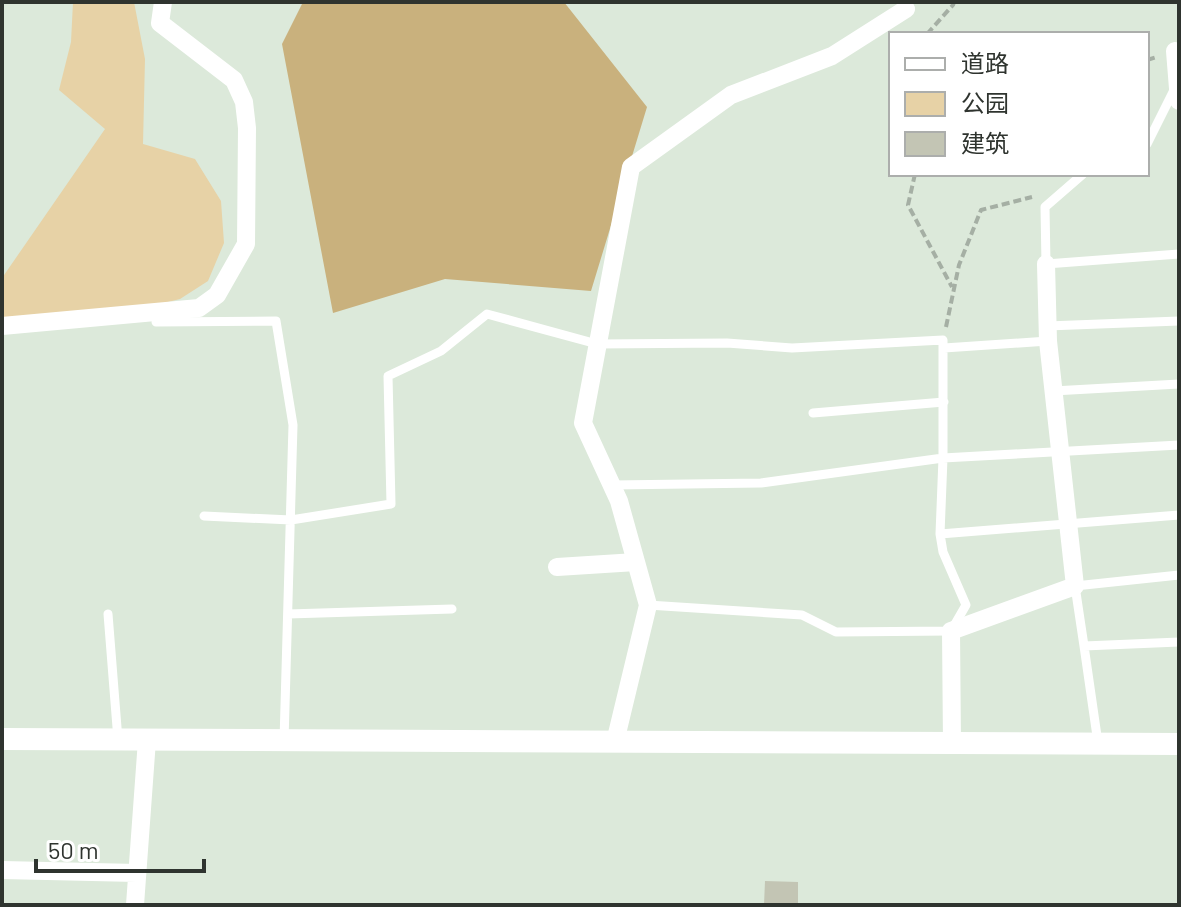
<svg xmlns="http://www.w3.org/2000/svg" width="1181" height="907" viewBox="0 0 1181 907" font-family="Barlow,'Noto Sans SC',sans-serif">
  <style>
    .green { fill: #e7d2a6 }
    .forest { fill: #c9b17d }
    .building { fill: #c3c5b4 }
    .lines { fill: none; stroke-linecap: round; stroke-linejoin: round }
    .path { stroke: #a5afa4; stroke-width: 4; stroke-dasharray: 8 4; stroke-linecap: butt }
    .service { stroke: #fff; stroke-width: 9 }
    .minor { stroke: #fff; stroke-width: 18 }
    .tertiary { stroke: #fff; stroke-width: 22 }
  </style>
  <rect width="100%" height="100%" fill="#dce9da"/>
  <path class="green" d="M73,2H134L145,59L143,144L195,159L221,201L224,243L208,281L180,299L136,310L25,321L2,317V278L105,129L59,90L71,42Z"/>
  <path class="forest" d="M303,2H564L647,107L591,291L445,279L333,313L282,44Z"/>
  <path class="building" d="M765,881L798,882V905H764Z"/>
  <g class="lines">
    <path class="path" d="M927,34L953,5L954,2
      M1147,60L1157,57
      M915,174L908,205L952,287
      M946,327L959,265L981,210L1032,197"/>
    <path class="service" d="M1147,144L1174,90
      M1083,174L1045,207L1046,264L1179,254
      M156,322L276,321L293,425L284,741
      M1047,326L1179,321
      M944,348L1048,341
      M1053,391L1179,384
      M813,413L944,402
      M613,485L761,483L943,458L1179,445
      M204,516L291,520L391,504L388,376L441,351L487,314L597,344L727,343L792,348L943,340V458L940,534L943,552L966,605L951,631L836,632L802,615L648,605
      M940,534L1179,515
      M108,614L118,740
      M288,614L452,609
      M1084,646L1075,586L1179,575
      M1098,743L1084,646L1179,642"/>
    <path class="minor" d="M1175,51L1179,101
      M2,326L199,308L217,295L246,244L247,128L244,102L234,80L160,23L163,2
      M557,567L636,562
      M615,742L648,605L619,501L583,423L631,167L731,95L832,56L906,9
      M952,744L951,631L1075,586L1048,341L1046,264
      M2,870L137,873
      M135,905L147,740"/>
    <path class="tertiary" d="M2,739L1179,744"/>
  </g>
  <rect width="1181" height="907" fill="none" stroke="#2f342f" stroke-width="8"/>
  <rect x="889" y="32" width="260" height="144" fill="#ffffff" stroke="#acaeac" stroke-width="2"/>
  <rect x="905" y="58" width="40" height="12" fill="#ffffff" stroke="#acaeac" stroke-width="2"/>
  <text x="961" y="72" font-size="24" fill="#2f342f">道路</text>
  <rect x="905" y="92" width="40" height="24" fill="#e7d2a6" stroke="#acaeac" stroke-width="2"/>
  <text x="961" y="112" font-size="24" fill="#2f342f">公园</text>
  <rect x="905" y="132" width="40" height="24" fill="#c3c5b4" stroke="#acaeac" stroke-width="2"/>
  <text x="961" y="152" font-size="24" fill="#2f342f">建筑</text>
  <path d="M36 859v12h168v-12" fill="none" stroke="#2f342f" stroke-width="4"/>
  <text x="48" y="859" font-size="24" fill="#2f342f" stroke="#ffffff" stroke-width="6" paint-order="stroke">50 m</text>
</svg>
